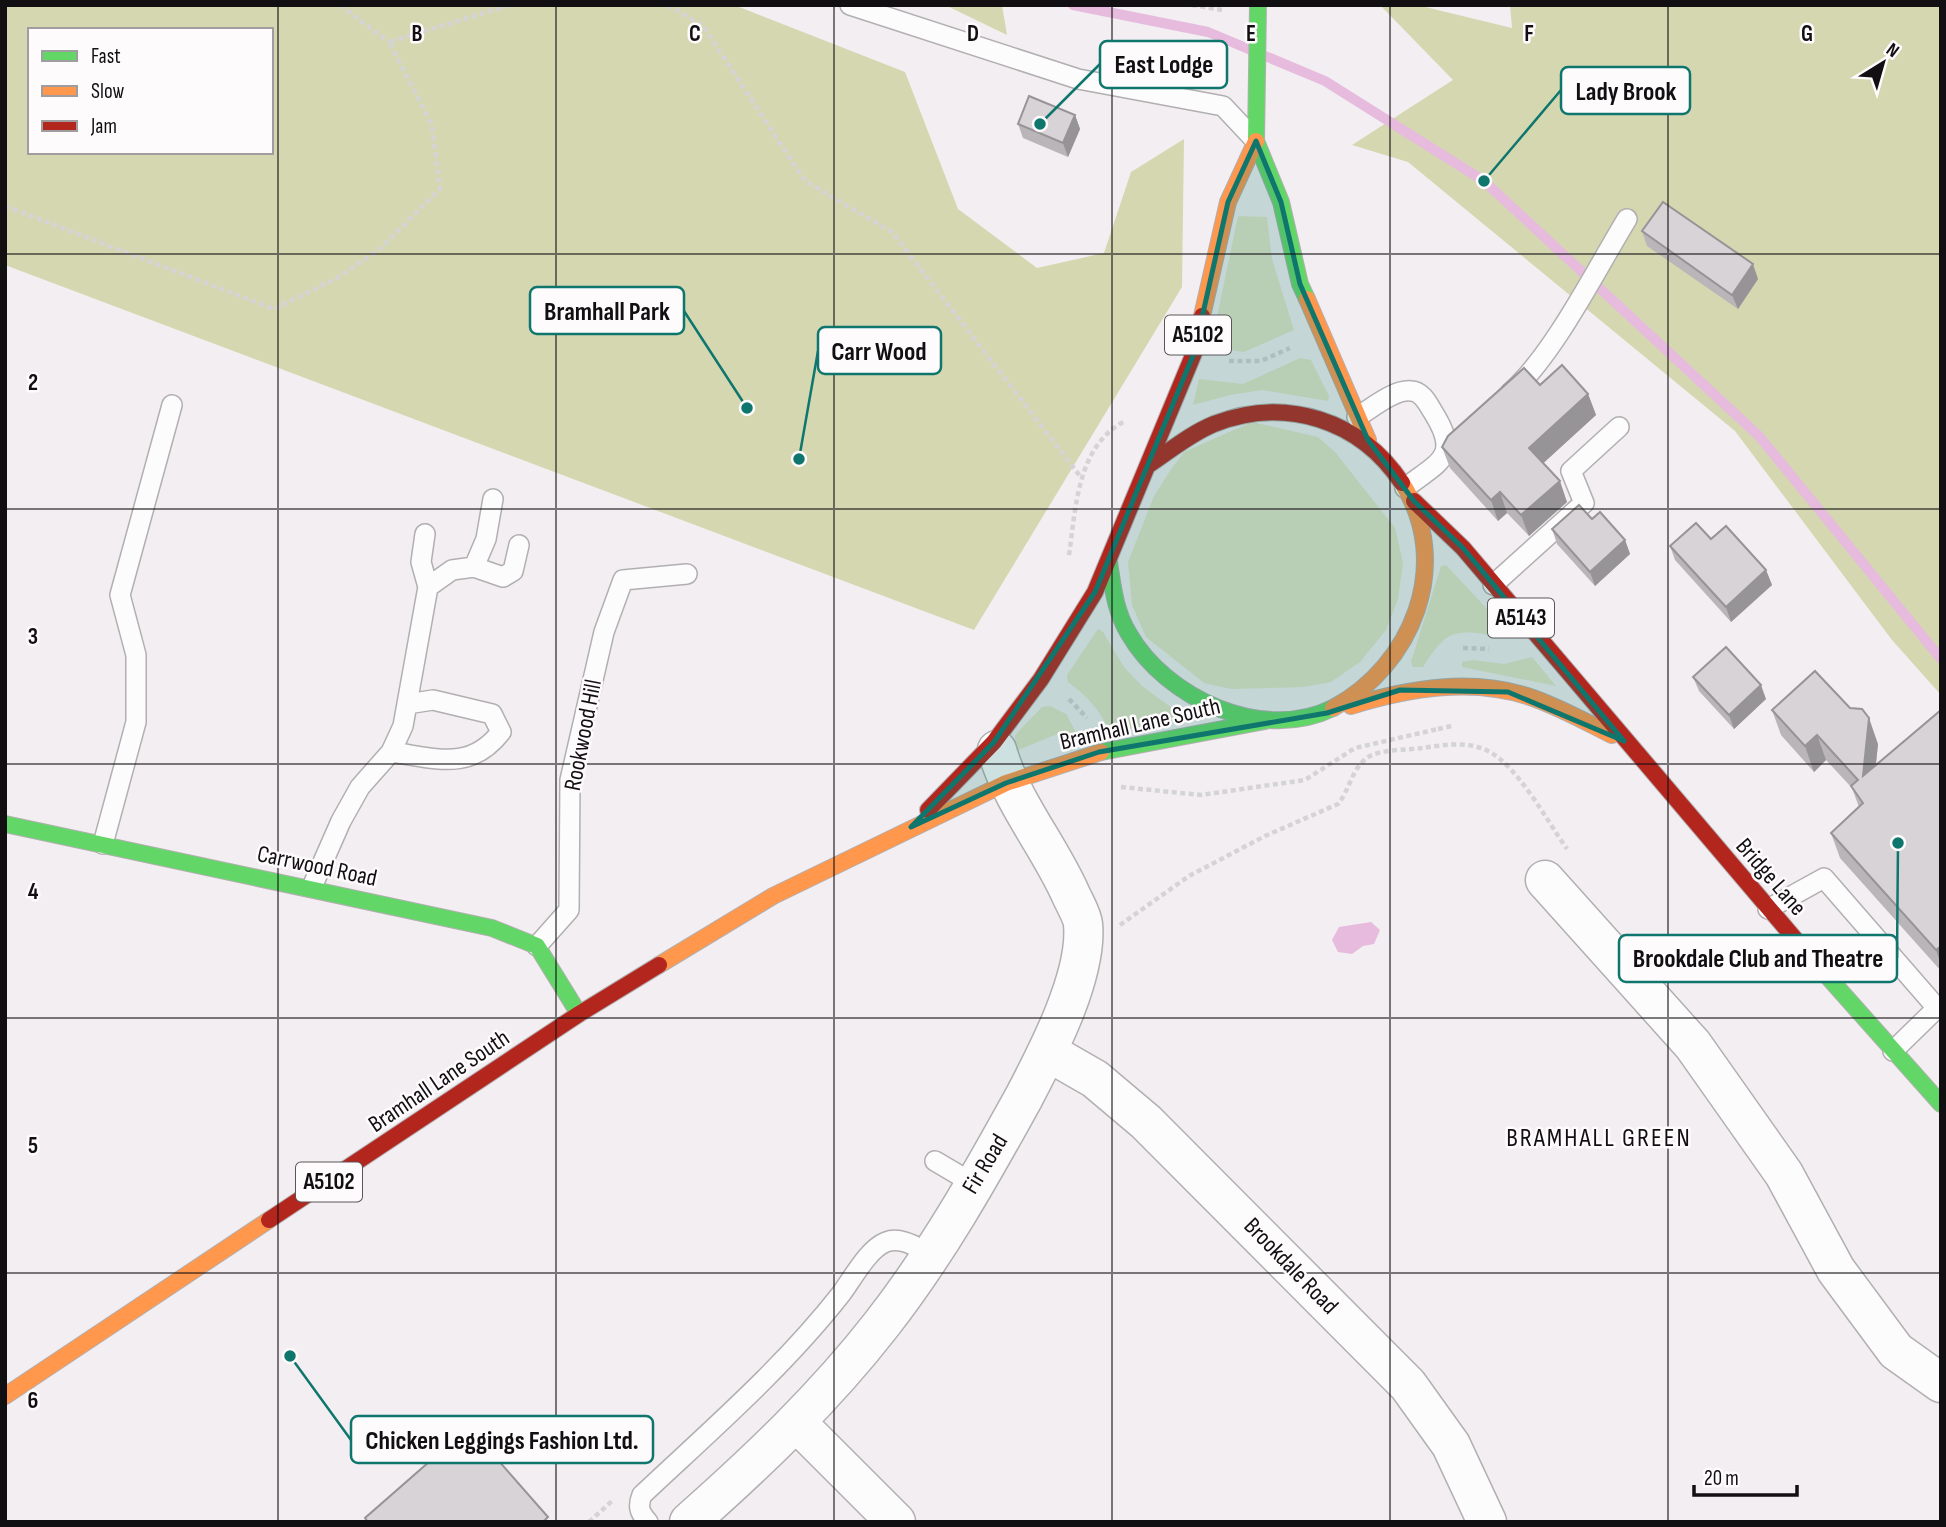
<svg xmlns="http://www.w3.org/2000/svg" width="1946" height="1527" viewBox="0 0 1946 1527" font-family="'Sofia Sans Condensed',sans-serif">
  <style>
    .green { fill: #e3e5c7 }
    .forest { fill: #d5d7b1; fill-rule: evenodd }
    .water { fill: #e6bbdd }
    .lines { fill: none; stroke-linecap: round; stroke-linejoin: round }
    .stream { stroke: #e6bbdd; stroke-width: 10 }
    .lane-casing { stroke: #b2afb1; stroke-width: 22 }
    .street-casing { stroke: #b2afb1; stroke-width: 41 }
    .fast-casing { stroke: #b2afb1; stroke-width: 18 }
    .slow-casing { stroke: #b2afb1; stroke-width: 18 }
    .jam-casing { stroke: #b2afb1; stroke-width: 18 }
    .path { stroke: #d4d4d4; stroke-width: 4.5; stroke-dasharray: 5 3.5; stroke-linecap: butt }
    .lane { stroke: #fdfcfd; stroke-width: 19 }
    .street { stroke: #fdfcfd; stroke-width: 38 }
    .fast { stroke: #63d668; stroke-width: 16 }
    .slow { stroke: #ff974d; stroke-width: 16 }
    .jam { stroke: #b3261e; stroke-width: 16 }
    .wall { fill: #b9b5b8 }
    .shaded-wall { fill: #969496 }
    .building { fill: #d7d3d6; stroke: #969496; stroke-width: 2 }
    .marked { fill: #0f766e; fill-opacity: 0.2; stroke: #0f766e; stroke-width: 5; stroke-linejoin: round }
    .grid { fill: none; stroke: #110f11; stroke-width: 2; stroke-opacity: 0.55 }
    .labels { text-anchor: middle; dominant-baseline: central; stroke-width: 5; stroke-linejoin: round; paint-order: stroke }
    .shield { fill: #fefbfd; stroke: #585658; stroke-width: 2 }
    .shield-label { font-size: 23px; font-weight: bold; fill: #110f11 }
    .street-label { font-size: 24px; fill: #110f11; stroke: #fefbfd }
    .neighbourhood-label { font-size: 26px; letter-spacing: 2px; fill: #110f11; stroke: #fefbfd }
    .grid-label { font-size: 23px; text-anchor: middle; font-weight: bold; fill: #110f11; stroke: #fefbfd; stroke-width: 5; stroke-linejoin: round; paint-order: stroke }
    .leader { fill: none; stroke: #0f766e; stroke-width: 2.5 }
    .callout-dot { fill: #0f766e; stroke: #fefbfd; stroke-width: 2.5 }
    .callout { fill: #fefbfd; stroke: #0f766e; stroke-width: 2.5 }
    .callout-label { font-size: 26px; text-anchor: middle; font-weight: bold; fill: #110f11 }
  </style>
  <rect width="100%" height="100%" fill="#f3eef1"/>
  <path class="green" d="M1238,216L1267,217L1272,259L1294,330L1244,352L1217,348V343L1212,341Z
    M1300,358L1311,360L1329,396L1328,401L1262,390L1230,395L1193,405L1199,379L1243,384Z
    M1252,422L1318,437L1335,452L1395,528L1403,563L1398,599L1386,630L1360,662L1331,682L1304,687L1231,689L1204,683L1146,637L1132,605L1128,562L1154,496L1170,471L1184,452Z
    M1446,565L1505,628L1497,636C1453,629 1447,630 1423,667H1413L1411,662L1441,566Z
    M1098,629L1103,632L1124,667L1142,686L1187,719L1109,732C1101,710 1086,695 1068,682L1067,675Z
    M1532,657L1556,686L1462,667V662L1473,660L1504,664Z
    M1050,706L1066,714L1079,738L1057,734L1016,751L1015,735L1042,707Z"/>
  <path class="forest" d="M5,5H734L905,72L958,209L1037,268L1104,253L1131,172L1184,139L1182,287L974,630L5,265ZM30,30H271V152H30Z
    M945,5H1002L1007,35Z
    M1380,5H1417L1512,28L1510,5H1941V695L1892,640L1735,431L1408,162L1352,145L1453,80Z"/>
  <path class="water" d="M1371,922L1380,930L1374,944L1363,946L1352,954L1338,952L1332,940L1339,927Z"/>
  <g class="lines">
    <path class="stream" d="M1073,5L1208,32L1325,81L1484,181L1759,436L1941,659"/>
    <g class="lane-casing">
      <path id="lane" d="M850,5L1078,79L1223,106L1254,139
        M1511,392C1553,356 1597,268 1627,219
        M1357,417C1371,409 1394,389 1411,391C1422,391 1428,404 1433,412C1461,457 1440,461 1405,488
        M425,534L421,562L428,587
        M474,567L503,577L513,571L519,545
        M1493,585L1584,503L1571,471L1619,427
        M391,752C435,758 470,772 501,732L492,714L433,700L407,704
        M103,844L136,722V655L120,595L172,405
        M312,887L341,821L360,787L391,752L403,726L428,587L452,570L474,567L486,539L493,499
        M1768,909L1824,878L1937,1008L1893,1051
        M537,946L569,910L570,780L604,632L623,580L687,574
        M935,1161L974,1184
        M648,1522C640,1513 637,1507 642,1495C710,1431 783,1368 841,1294C853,1278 868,1249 886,1242C901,1236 918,1248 931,1254"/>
    </g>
    <g class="street-casing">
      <path id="street" d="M1545,880L1693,1045L1784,1174L1836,1270L1896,1351L1941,1383
        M1048,1052L1095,1079L1146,1122L1408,1385L1451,1445L1487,1522
        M796,1422L896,1522
        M689,1522C758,1461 825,1397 881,1325C936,1255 981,1175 1024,1097C1047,1053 1088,975 1083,924C1082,915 1075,904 1071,895C1049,845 1012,803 997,750"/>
    </g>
    <g class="fast-casing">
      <path id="fast" d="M1258,5L1256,141L1281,202L1300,284L1307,299
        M1109,562C1113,588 1115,611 1129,634C1166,698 1262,743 1333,708
        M1101,752L1265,721
        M5,824L492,928L537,946L579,1014
        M1812,959L1941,1104"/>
    </g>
    <g class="slow-casing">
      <path id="slow" d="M1307,299L1368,440
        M1202,316L1228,202L1256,141
        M1351,706C1409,688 1474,677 1533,698C1561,708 1586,722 1612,735
        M1333,708C1412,666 1454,564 1402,483
        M659,965L773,896L1006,783L1101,752
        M5,1396L269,1220"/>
    </g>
    <g class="jam-casing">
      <path id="jam" d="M1150,464C1171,450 1190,434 1214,424C1286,396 1360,420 1402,483
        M1414,501L1463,548L1812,959
        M928,810L994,742L1041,679L1095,592L1194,353L1202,316
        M269,1220L579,1014L659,965"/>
    </g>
    <path class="path" d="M340,5L389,42
      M668,5L703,26L805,181L892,232L1080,476
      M1192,5L1222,10
      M5,206L274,309L337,278L381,248L440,189L432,125L389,42L510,5
      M1229,361H1261L1290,348
      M1069,555C1076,507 1077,446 1125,421
      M1463,648L1489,649
      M1069,699L1087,718
      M1438,729L1452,726
      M1121,787L1201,795L1305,780L1355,748L1438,729
      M1120,925L1189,876L1265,836L1338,804C1350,790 1352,766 1370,756C1384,749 1408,750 1423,748C1443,745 1466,741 1486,750C1517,764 1547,821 1567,849
      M589,1522L612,1501"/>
    <use href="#lane" class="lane"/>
    <use href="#street" class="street"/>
    <use href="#fast" class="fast"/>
    <use href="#slow" class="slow"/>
    <use href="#jam" class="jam"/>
  </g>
  <path class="wall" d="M1075,115L1080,129L1068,157L1023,138L1018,124Z
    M1642,231L1758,279L1738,309L1647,246Z
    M1540,385L1588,394L1596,415L1543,463L1567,502L1529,536L1507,513L1498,521L1450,468L1442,447Z
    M1592,519L1625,540L1630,554L1595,586L1557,544L1552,529Z
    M1711,539L1766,570L1772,585L1731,622L1675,560L1670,546Z
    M1693,677L1766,699L1734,729L1699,691Z
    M1772,710L1878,744L1876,764L1941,710V971L1840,858L1831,833L1859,807L1852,788L1826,760L1814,772L1781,735Z"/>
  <path class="shaded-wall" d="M1075,115L1080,129L1068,157L1063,143Z
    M1753,264L1758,279L1738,309L1732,295Z
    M1588,394L1596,415L1537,469L1529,448Z
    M1560,481L1567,502L1529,536L1521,515Z
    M1500,492L1507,513L1498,521L1491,500Z
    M1625,540L1630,554L1595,586L1590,572Z
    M1766,570L1772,585L1731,622L1726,607Z
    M1761,685L1766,699L1734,729L1729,715Z
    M1869,718L1878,744L1872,801L1863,776Z
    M1817,735L1826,760L1814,772L1805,746Z
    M1941,946V964L1936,950Z"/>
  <path class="building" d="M1029,96L1075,115L1063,143L1018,124Z
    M1663,202L1753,264L1732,295L1642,231Z
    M1562,365L1588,394L1529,448L1560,481L1521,515L1500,492L1491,500L1442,447L1448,436L1524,368L1540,385Z
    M1579,505L1592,519L1600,512L1625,540L1590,572L1552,529Z
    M1696,523L1711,539L1726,526L1766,570L1726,607L1670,546Z
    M1726,647L1761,685L1729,715L1693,677Z
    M1815,671L1850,708L1862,709L1869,718L1863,776L1941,710V946L1936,950L1831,833L1863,803L1851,786L1858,780L1817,735L1805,746L1772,710Z
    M469,1427L548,1517L543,1522H368L365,1518Z"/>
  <path class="marked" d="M1256,141L1281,202L1300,284L1368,440L1414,501L1463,548L1624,741L1508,692L1400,690L1327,713L1099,752L1006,783L911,827L994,742L1095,592L1194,353L1228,202Z"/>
  <path class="grid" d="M278,5V1522M556,5V1522M834,5V1522M1112,5V1522M1390,5V1522M1668,5V1522M5,254H1941M5,509H1941M5,764H1941M5,1018H1941M5,1273H1941"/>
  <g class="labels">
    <g class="shield">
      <rect x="1165" y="315.5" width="66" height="39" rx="5"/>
      <rect x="1488" y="598.5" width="66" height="39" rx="5"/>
      <rect x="296" y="1162.5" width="66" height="39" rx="5"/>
    </g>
    <g class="shield-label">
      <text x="1198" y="335">A5102</text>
      <text x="1521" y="618">A5143</text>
      <text x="329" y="1182">A5102</text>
    </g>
    <g class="street-label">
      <text transform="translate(1140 724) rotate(-13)">Bramhall Lane South</text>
      <text transform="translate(583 735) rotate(-79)">Rookwood Hill</text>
      <text transform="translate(317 866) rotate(12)">Carrwood Road</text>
      <text transform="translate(1771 877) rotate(49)">Bridge Lane</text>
      <text transform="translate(439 1081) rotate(-34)">Bramhall Lane South</text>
      <text transform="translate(985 1164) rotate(-59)">Fir Road</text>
      <text transform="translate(1291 1266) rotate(46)">Brookdale Road</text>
    </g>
    <g class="neighbourhood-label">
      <text x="1599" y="1138">BRAMHALL GREEN</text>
    </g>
  </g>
  <g class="grid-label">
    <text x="417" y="41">B</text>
    <text x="695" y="41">C</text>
    <text x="973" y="41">D</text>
    <text x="1251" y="41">E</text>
    <text x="1529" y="41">F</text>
    <text x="1807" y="41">G</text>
    <text x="33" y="390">2</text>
    <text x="33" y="644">3</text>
    <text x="33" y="899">4</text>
    <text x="33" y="1153">5</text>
    <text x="33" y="1408">6</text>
  </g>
  <path class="leader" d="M1040 124L1100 64M1484 181L1561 90M747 408L684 311M799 459L818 351M1898 843L1897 958M290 1356L351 1440"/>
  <g class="callout-dot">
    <circle cx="1040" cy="124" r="7"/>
    <circle cx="1484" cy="181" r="7"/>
    <circle cx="747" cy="408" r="7"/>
    <circle cx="799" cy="459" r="7"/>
    <circle cx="1898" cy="843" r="7"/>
    <circle cx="290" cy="1356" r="7"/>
  </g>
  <g class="callout">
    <rect x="1100" y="41" width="127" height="47" rx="7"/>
    <rect x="1561" y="67" width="129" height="47" rx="7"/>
    <rect x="530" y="287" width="154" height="47" rx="7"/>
    <rect x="818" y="327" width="123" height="47" rx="7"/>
    <rect x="1619" y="935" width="278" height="47" rx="7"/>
    <rect x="351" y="1416" width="302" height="47" rx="7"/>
  </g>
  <g class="callout-label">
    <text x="1164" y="73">East Lodge</text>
    <text x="1626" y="100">Lady Brook</text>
    <text x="607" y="320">Bramhall Park</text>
    <text x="879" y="360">Carr Wood</text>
    <text x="1758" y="967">Brookdale Club and Theatre</text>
    <text x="502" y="1449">Chicken Leggings Fashion Ltd.</text>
  </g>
  <rect width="1946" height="1527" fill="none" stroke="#110f11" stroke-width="14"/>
  <rect x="28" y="28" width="245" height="126" fill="#fefbfd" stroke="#9f9d9f" stroke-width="2"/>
  <rect x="42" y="51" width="35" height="10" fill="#63d668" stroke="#9f9d9f" stroke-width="2"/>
  <text x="91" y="63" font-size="21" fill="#110f11">Fast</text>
  <rect x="42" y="86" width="35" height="10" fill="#ff974d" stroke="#9f9d9f" stroke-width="2"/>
  <text x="91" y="98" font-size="21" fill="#110f11">Slow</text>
  <rect x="42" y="121" width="35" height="10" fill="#b3261e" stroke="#9f9d9f" stroke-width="2"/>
  <text x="91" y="133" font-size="21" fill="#110f11">Jam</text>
  <g transform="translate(1883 63) rotate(37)" stroke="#fefbfd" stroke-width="5" paint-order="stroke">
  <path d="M0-5L12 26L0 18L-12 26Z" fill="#110f11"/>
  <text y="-10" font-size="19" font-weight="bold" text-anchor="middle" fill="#110f11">N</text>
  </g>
  <path d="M1694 1485v10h103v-10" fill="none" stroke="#110f11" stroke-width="3.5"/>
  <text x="1704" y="1485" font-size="21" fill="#110f11" stroke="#fefbfd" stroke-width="5" paint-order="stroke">20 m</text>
</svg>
